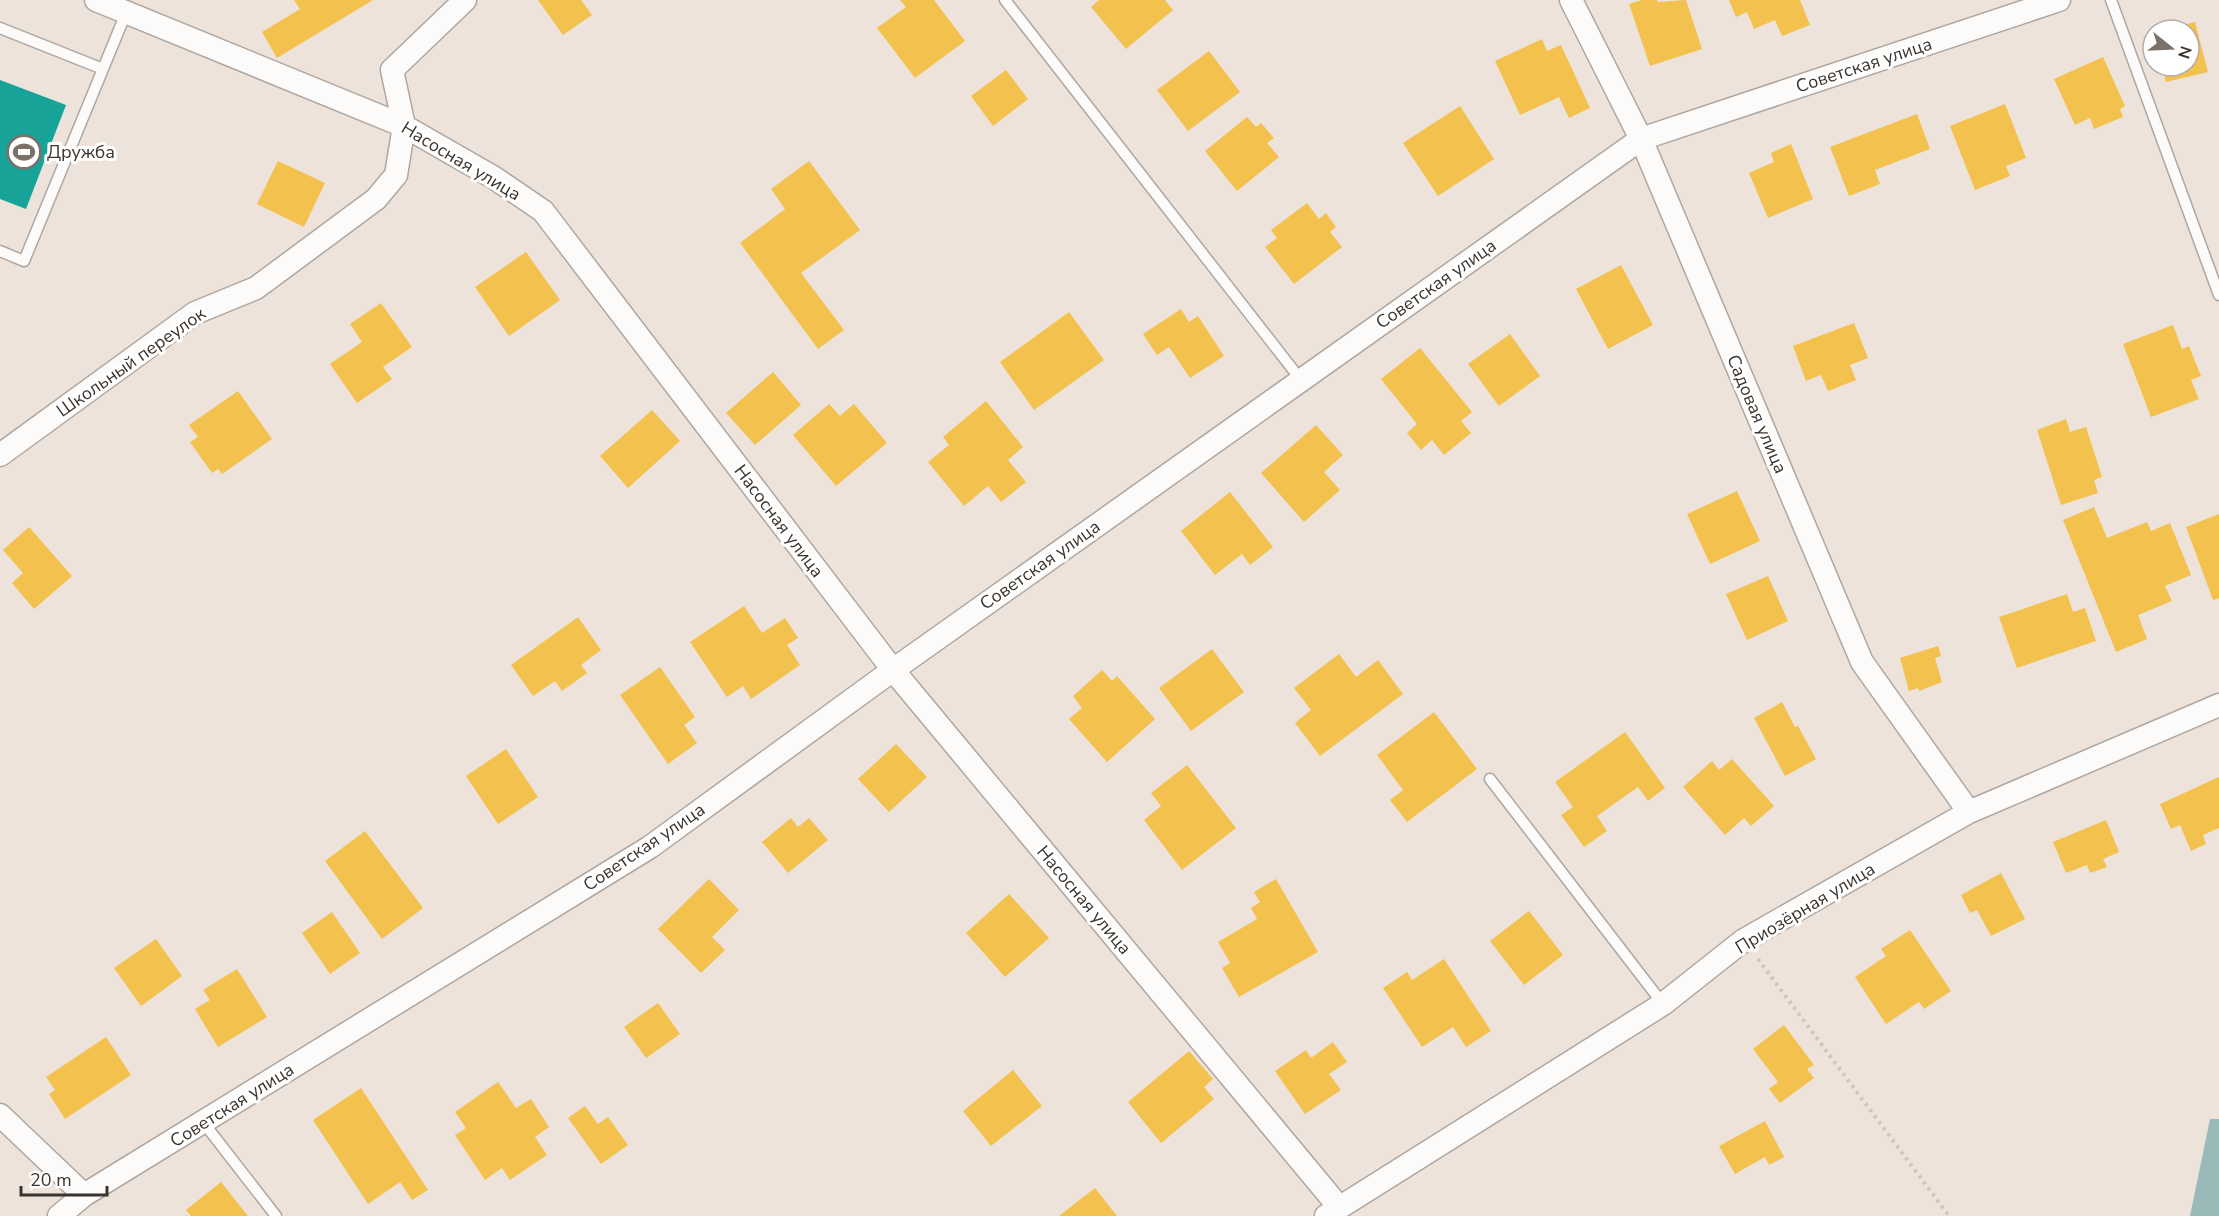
<svg xmlns="http://www.w3.org/2000/svg" width="2219" height="1216" viewBox="0 0 2219 1216" font-family="'Nunito Sans',sans-serif">
  <style>
    .water { fill: #9abab9 }
    .homes { fill: #f2c14e }
    .public { fill: #17a398 }
    .lines { fill: none; stroke-linecap: round; stroke-linejoin: round }
    .service-casing { stroke: #aea6a0; stroke-width: 13 }
    .minor-casing { stroke: #aea6a0; stroke-width: 25 }
    .path { stroke: #cac6c4; stroke-width: 4; stroke-dasharray: 3 4.5; stroke-linecap: butt }
    .service { stroke: #fcfbf9; stroke-width: 10 }
    .minor { stroke: #fcfbf9; stroke-width: 22 }
    .labels { text-anchor: middle; dominant-baseline: central; stroke-width: 6; stroke-linejoin: round; paint-order: stroke }
    .street-label { font-size: 18px; fill: #3b332d; stroke: #fff }
    .poi-label { font-size: 18px; fill: #3b332d; stroke: #fff; text-anchor: start }
  </style>
  <rect width="100%" height="100%" fill="#ede3da"/>
  <path class="water" d="M2210,1119H2219V1216H2190Z"/>
  <path class="homes" d="M294,0H373L277,58L262,32L300,9Z
    M538,0H581L592,15L563,35Z
    M900,0H934L965,41L915,78L877,28L906,7Z
    M1099,0H1165L1173,10L1126,49L1091,7Z
    M1642,0H1657L1658,2L1686,0L1702,49L1650,66L1629,4Z
    M1729,0H1800L1810,25L1782,36L1775,20L1754,29L1747,12L1736,17Z
    M2195,22L2208,72L2166,82L2162,66H2189V30L2166,29Z
    M1542,39L1547,51L1561,45L1590,108L1569,118L1559,97L1520,115L1495,61Z
    M1209,51L1240,92L1188,131L1157,90Z
    M2103,57L2125,106L2120,109L2123,117L2094,129L2090,118L2075,125L2054,79Z
    M1006,70L1028,99L993,126L971,96Z
    M2005,104L2026,158L2006,166L2010,176L1975,190L1950,126Z
    M1460,106L1494,159L1438,196L1403,143Z
    M1917,114L1930,149L1875,170L1880,184L1849,196L1830,147Z
    M1247,117L1256,127L1261,123L1274,138L1267,143L1279,157L1237,191L1205,151Z
    M1791,144L1813,199L1768,218L1749,173L1774,162L1771,153Z
    M278,161L325,183L304,227L257,204Z
    M809,161L860,230L801,273L844,330L818,349L740,243L785,209L771,189Z
    M1307,203L1319,219L1326,213L1336,227L1330,232L1342,247L1294,284L1265,247L1277,238L1271,230Z
    M526,252L560,300L509,336L475,287Z
    M1621,265L1653,325L1608,349L1576,289Z
    M381,303L412,347L383,367L392,379L357,403L330,364L362,342L350,324Z
    M1181,309L1189,322L1198,316L1224,356L1190,378L1169,347L1157,355L1143,334Z
    M1069,312L1104,360L1034,410L1000,362Z
    M1854,323L1868,358L1850,365L1856,380L1828,391L1821,375L1806,381L1793,346Z
    M2173,325L2182,349L2189,346L2201,376L2191,380L2199,399L2151,417L2123,344Z
    M1510,334L1540,376L1499,406L1468,364Z
    M1420,348L1472,412L1461,421L1471,433L1444,455L1432,440L1421,450L1407,433L1417,424L1381,379Z
    M773,372L801,405L755,445L726,413Z
    M238,391L272,439L222,474L218,469L212,473L190,442L198,437L189,425Z
    M986,401L1023,447L1008,460L1026,482L1001,502L988,486L964,506L928,462L949,445L943,437Z
    M829,404L840,416L854,404L887,443L836,486L793,435Z
    M652,410L680,441L628,488L600,456Z
    M2066,419L2070,432L2086,427L2102,477L2094,480L2098,493L2061,505L2037,430Z
    M1316,425L1343,455L1324,472L1340,490L1304,522L1261,473Z
    M1737,491L1760,541L1710,564L1687,514Z
    M1230,492L1273,547L1250,565L1242,554L1215,575L1181,531Z
    M2094,507L2107,538L2147,522L2151,531L2170,523L2191,575L2165,586L2172,601L2138,615L2147,639L2116,652L2063,520Z
    M2219,514V598L2213,600L2186,527Z
    M29,527L72,576L34,609L12,583L23,573L3,550Z
    M1768,576L1788,621L1747,640L1726,594Z
    M2067,594L2073,612L2085,608L2096,641L2017,668L1999,617Z
    M744,606L762,633L785,618L798,638L787,645L800,665L751,699L743,686L727,697L690,642Z
    M578,617L601,650L581,665L587,673L562,691L555,681L533,696L511,665Z
    M1938,646L1941,656L1935,658L1942,682L1919,691L1918,688L1909,691L1900,658Z
    M1212,649L1244,692L1191,731L1159,688Z
    M1339,654L1356,677L1378,660L1403,694L1320,756L1295,723L1311,710L1294,688Z
    M660,667L695,717L684,725L697,743L668,764L620,695Z
    M1102,670L1112,681L1117,676L1155,719L1107,762L1069,719L1082,708L1073,696Z
    M1782,702L1795,727L1798,726L1816,759L1785,776L1754,718Z
    M1434,712L1477,769L1407,822L1390,800L1403,790L1377,755Z
    M1625,732L1665,788L1648,801L1638,787L1597,816L1607,831L1584,847L1561,815L1573,807L1555,782Z
    M896,744L927,777L889,812L858,779Z
    M506,749L538,797L498,824L466,776Z
    M1732,759L1774,806L1751,826L1744,818L1725,835L1683,787L1712,761L1719,770Z
    M1187,765L1236,828L1182,870L1144,820L1161,806L1151,793Z
    M2219,777V828L2203,835L2206,844L2191,851L2180,825L2171,829L2160,804Z
    M791,818L798,827L809,818L828,840L788,873L762,842Z
    M2106,820L2119,852L2103,859L2107,867L2090,873L2087,865L2066,873L2053,842Z
    M365,831L423,908L382,939L325,861Z
    M2001,873L2025,919L1991,936L1977,910L1970,913L1961,895Z
    M709,879L739,910L712,937L725,950L701,973L658,929Z
    M1276,879L1318,952L1239,997L1222,968L1230,963L1218,942L1257,919L1251,908L1260,902L1254,892Z
    M1009,894L1049,938L1005,977L966,933Z
    M1529,911L1563,955L1524,985L1490,941Z
    M332,912L360,953L330,974L302,933Z
    M1910,930L1951,991L1924,1009L1919,1002L1886,1024L1855,977L1886,956L1881,949Z
    M156,939L182,976L141,1006L114,968Z
    M1444,959L1491,1031L1466,1047L1453,1027L1422,1047L1383,988L1407,972L1412,980Z
    M237,969L267,1017L218,1047L195,1009L210,1000L203,990Z
    M658,1003L680,1034L646,1058L624,1027Z
    M1784,1025L1814,1065L1807,1069L1814,1078L1780,1103L1769,1089L1778,1082L1753,1049Z
    M106,1037L131,1075L65,1119L49,1094L55,1090L46,1077Z
    M1333,1042L1347,1062L1329,1074L1341,1090L1305,1114L1275,1071L1306,1050L1311,1058Z
    M1189,1051L1213,1079L1204,1087L1214,1099L1161,1143L1128,1102Z
    M1013,1070L1042,1106L991,1146L963,1111Z
    M498,1082L516,1108L531,1099L549,1127L535,1137L547,1155L510,1180L502,1168L485,1180L455,1135L466,1128L455,1112Z
    M361,1088L428,1190L412,1200L400,1182L368,1204L313,1120Z
    M585,1106L598,1124L608,1117L628,1145L601,1164L568,1118Z
    M1765,1121L1784,1157L1769,1165L1765,1157L1735,1174L1719,1146Z
    M221,1182L248,1216H191L186,1210Z
    M1095,1188L1117,1216H1059Z"/>
  <path class="public" d="M0,80L66,105L26,209L0,199Z"/>
  <g class="lines">
    <g class="service-casing">
      <path id="service" d="M1005,0L1301,380
        M2111,0L2219,295
        M0,28L103,69
        M0,251L24,261L126,13
        M1490,779L1663,1004
        M203,1122L276,1216"/>
    </g>
    <g class="minor-casing">
      <path id="minor" d="M96,0L404,126L493,177L543,211L893,670L1339,1207
        M1571,0L1641,139L1862,662L1969,812
        M0,455L195,313L256,288L376,199L396,175L404,126L392,70L465,0
        M0,1115L84,1195
        M59,1216L84,1195L650,847L893,670L1641,139L2059,0
        M1326,1216L1663,1004L1744,940L1969,812L2219,705"/>
    </g>
    <path class="path" d="M1758,959L1949,1216"/>
    <use href="#service" class="service"/>
    <use href="#minor" class="minor"/>
  </g>
  <defs>
    <g id="stadium-ring" transform="scale(1.725)"><circle r="9.5" fill="#fff" stroke="#79716a" stroke-width="1.5"/><path d="M0-5a6.5 5 0 1 0 0 10a6.5 5 0 1 0 0-10ZM-3.5-1.8h7v3.6h-7Z" fill="#79716a"/></g>
  </defs>
  <g fill-rule="evenodd">
    <use href="#stadium-ring" x="24" y="152"/>
  </g>
  <g class="labels">
    <g class="street-label">
      <text transform="translate(1864 65) rotate(-18)">Советская улица</text>
      <text transform="translate(461 161) rotate(31)">Насосная улица</text>
      <text transform="translate(1436 284) rotate(-35)">Советская улица</text>
      <text transform="translate(131 362) rotate(-35)">Школьный переулок</text>
      <text transform="translate(1757 414) rotate(67)">Садовая улица</text>
      <text transform="translate(779 521) rotate(53)">Насосная улица</text>
      <text transform="translate(1040 565) rotate(-35)">Советская улица</text>
      <text transform="translate(644 847) rotate(-34)">Советская улица</text>
      <text transform="translate(1084 900) rotate(50)">Насосная улица</text>
      <text transform="translate(1805 908) rotate(-31)">Приозёрная улица</text>
      <text transform="translate(232 1105) rotate(-32)">Советская улица</text>
    </g>
    <g class="poi-label">
      <text x="47" y="152">Дружба</text>
    </g>
  </g>
  <g transform="translate(2171 48) rotate(108)"><circle r="28" fill="#ffffff" stroke="#b1adab" stroke-width="1.5"/>
  <path d="M0-4.5L10 22L0 15L-10 22Z" fill="#79716a"/>
  <text y="-9" font-size="16" font-weight="bold" text-anchor="middle" fill="#3b332d">N</text>
  </g>
  <path d="M21 1186v9h86v-9" fill="none" stroke="#3b332d" stroke-width="3"/>
  <text x="30" y="1186" font-size="18" fill="#3b332d" stroke="#ffffff" stroke-width="4.5" paint-order="stroke">20 m</text>
</svg>
